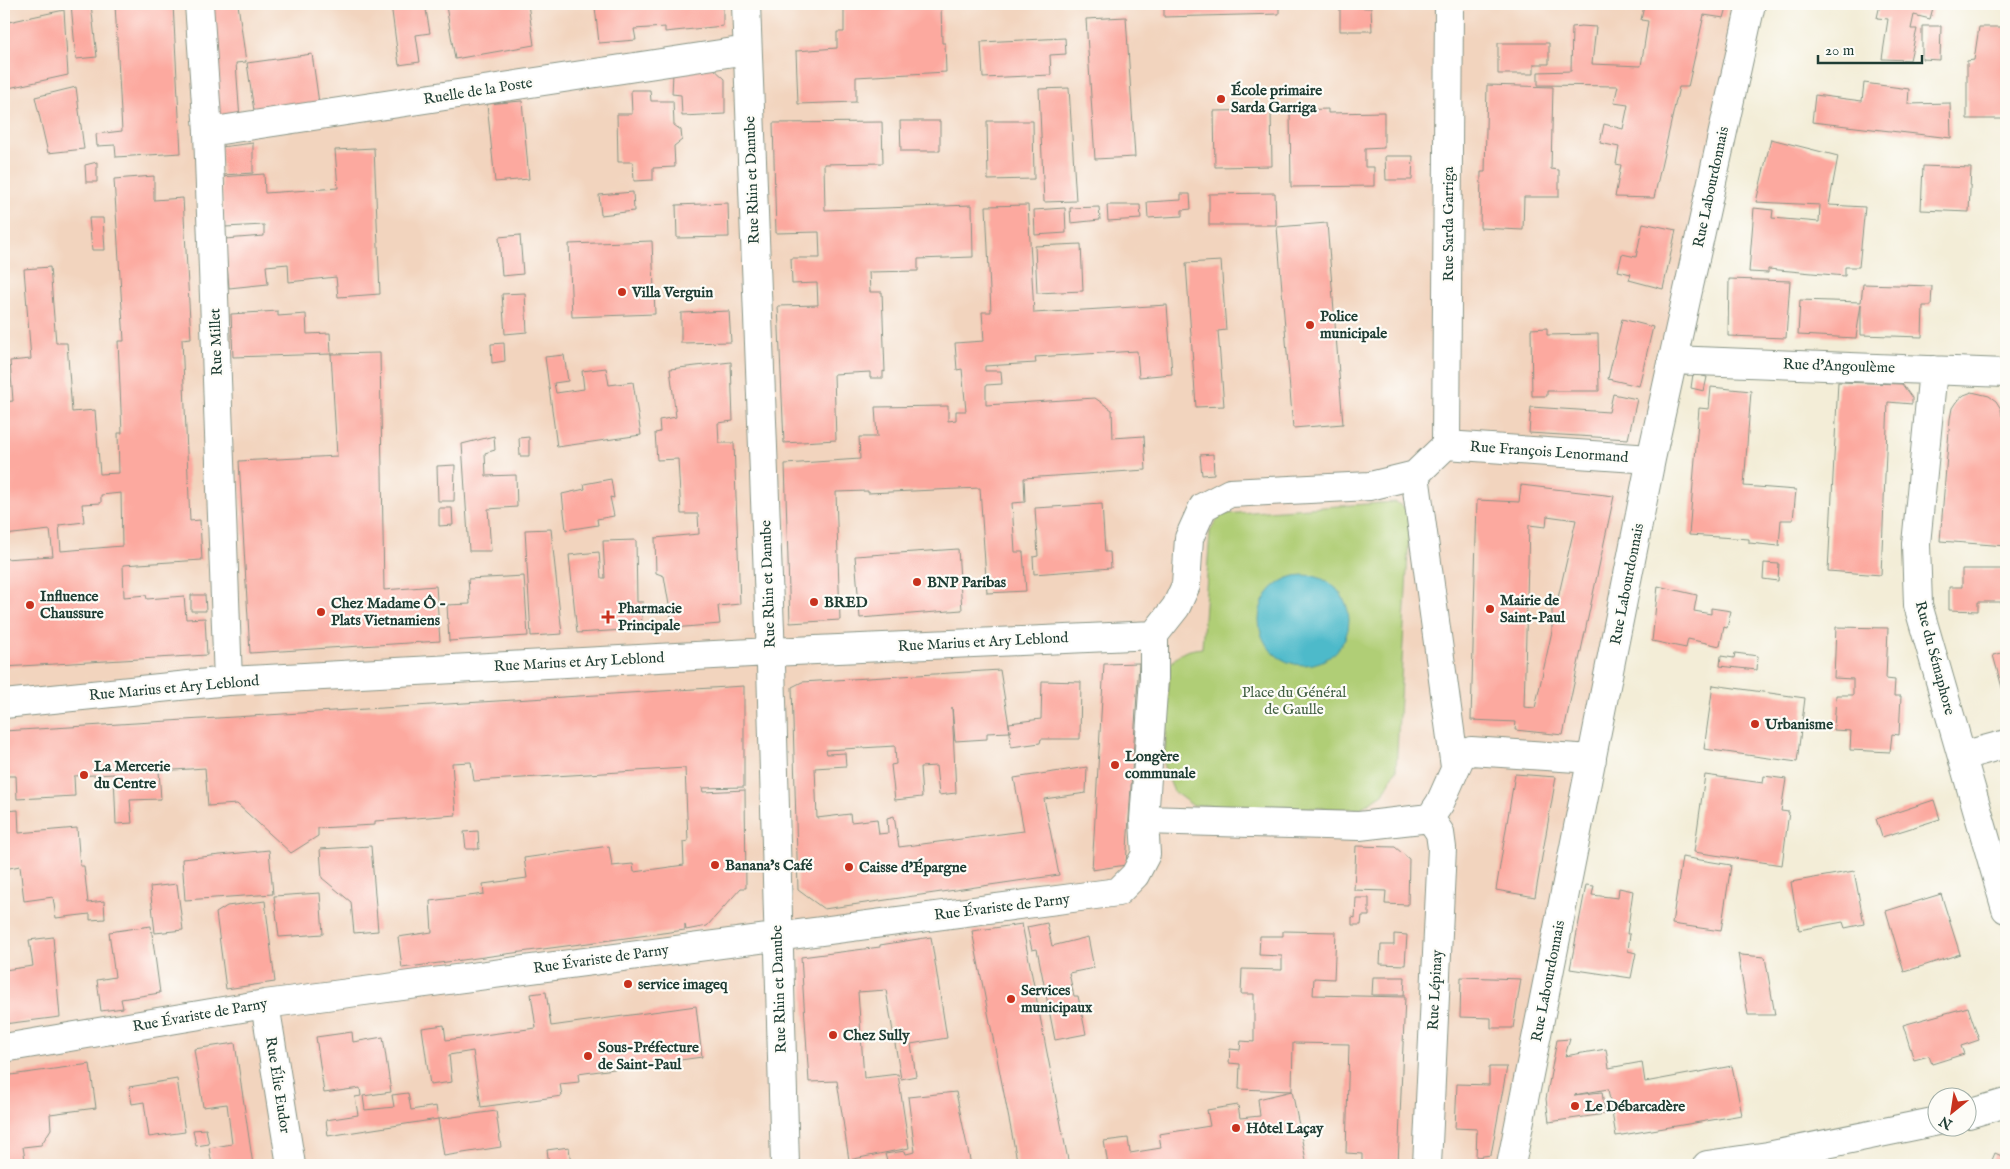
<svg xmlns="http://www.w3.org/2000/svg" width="2010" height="1169" viewBox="0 0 2010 1169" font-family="'IM FELL English',serif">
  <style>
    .built { fill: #f2d4be; fill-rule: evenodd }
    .green { fill: #b0ce76; stroke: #688655 }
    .water { fill: #4ebaca; stroke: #367c7f }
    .building { fill: #fca99f; fill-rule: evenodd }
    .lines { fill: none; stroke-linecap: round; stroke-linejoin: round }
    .minor-casing { stroke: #899586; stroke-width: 30 }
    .major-casing { stroke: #899586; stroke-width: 30 }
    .minor { stroke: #fff; stroke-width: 28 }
    .major { stroke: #fff; stroke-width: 28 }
    .poi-dot { fill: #c8321e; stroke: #fdfcf7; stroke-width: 2 }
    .labels { text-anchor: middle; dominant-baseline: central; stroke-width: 4.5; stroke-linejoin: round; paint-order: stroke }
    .poi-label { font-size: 15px; font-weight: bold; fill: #1f3d34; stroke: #fdfcf7; text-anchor: start }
    .street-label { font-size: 15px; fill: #1f3d34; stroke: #fdfcf7 }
    .park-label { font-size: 15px; fill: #436144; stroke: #fdfcf7 }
  </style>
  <rect width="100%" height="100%" fill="#fdfcf7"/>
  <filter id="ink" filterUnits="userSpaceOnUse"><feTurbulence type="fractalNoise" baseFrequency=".02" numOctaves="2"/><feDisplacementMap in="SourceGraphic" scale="10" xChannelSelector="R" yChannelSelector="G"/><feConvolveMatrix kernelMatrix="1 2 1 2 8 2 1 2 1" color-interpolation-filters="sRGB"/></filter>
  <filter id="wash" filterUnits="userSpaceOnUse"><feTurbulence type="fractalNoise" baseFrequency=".0096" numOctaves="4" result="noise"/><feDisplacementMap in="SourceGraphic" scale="20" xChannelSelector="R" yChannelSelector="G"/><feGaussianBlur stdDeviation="1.12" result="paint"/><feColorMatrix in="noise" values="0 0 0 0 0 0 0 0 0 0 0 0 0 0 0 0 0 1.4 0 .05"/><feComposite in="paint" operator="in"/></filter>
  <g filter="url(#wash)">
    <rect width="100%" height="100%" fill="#f3edd7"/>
    <path class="built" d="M4,4H1751L1511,1165H4ZM1410,516L1396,770L1383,794L1359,809L1192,805L1174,792L1164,767L1186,650L1202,649Z"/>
    <path class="green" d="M1395,502L1404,507L1410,516L1396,770L1383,794L1359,809L1192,805L1174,792L1164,767L1170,665C1179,652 1186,650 1202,648L1210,531L1216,521L1224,514Z"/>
    <path class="water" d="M1259 620a45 45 0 1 1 90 0a45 45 0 1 1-90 0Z"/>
    <g id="blocks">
      <path class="building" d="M71,4H91L97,57L76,59Z
        M115,4H173L181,153L116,157L115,145L97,146L96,134L122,131Z
        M210,4H238L246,62L236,63L240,120L218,122Z
        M391,4H425L430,33L416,35L420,62L399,65Z
        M458,4H528L534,45L455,59L446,6Z
        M629,4H723V26L665,32V27L634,29L636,40L599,43L595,7Z
        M844,4H941L942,43H945L946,72L856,77V102L798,104L796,51L837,48V32H844Z
        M1164,4H1279V14L1164,17Z
        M1663,4H1728L1724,18L1704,15L1688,87H1679L1654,198L1615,197L1621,165L1616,164L1619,147L1600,143L1604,124L1623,129L1628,105L1614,103L1618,86L1538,85V72L1571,71L1572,27L1581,26L1596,27L1592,64L1641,66L1648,21L1641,20L1644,6H1670Z
        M1880,4H1934L1930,19L1914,15L1911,29H1917L1910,60L1882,59L1888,19L1877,18Z
        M1340,7L1371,8L1372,31H1340Z
        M64,10L68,75L4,89V23Z
        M1126,17L1135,157L1095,159L1086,19Z
        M1922,26H1941L1940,60L1922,59Z
        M1979,27H2006V119H1967V61L1974,60Z
        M1065,38L1066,54L1050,55L1051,75L983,78L981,42Z
        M1498,43H1549V64H1534V74H1498Z
        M312,54L319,103L254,111L247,63Z
        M712,67L725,79V114L682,116L681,95L672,94L673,73Z
        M1864,83L1909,89L1908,104L1950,103L1951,138L1812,122L1815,95L1862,101Z
        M1487,85L1553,87L1551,169L1559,170V197H1524L1523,230L1480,228L1481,172H1485Z
        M76,87L84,149L48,153L35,97Z
        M1069,88L1076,201L1044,202L1039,89Z
        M631,90H650L651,101H673L674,125L681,130L682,140L674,146L675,167L653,168V180L634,181L633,162H618L617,114H632Z
        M522,101L529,179L495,182L487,104Z
        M1328,109V113L1384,112V148L1365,149V167H1374V186L1291,187L1290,113H1297V110Z
        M1271,110L1272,166L1215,167L1214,111Z
        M900,121H940V151H901Z
        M987,121H1033L1034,179L988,180Z
        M882,122L883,163L824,164L825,210L972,205L973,257L918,259V271L869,272L870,292H882L885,372L883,371V378H870V372L834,374L836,440L784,443L778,306L818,305L817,283L792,284L791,258H820L819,232L776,233L773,123Z
        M1771,139L1838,156L1829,205L1865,207L1859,267H1845V276L1768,269V273L1749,272L1754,208L1773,210L1772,218L1819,222L1820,205L1756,202Z
        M253,143V173L223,175L221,147Z
        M374,148L380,294L338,297L336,277L289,282L288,264L266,266L268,284L229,288L225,239L264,236V225L225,227L221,177L264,174L265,193L338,188L335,150Z
        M1385,156H1413L1412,180H1386Z
        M97,162V182H86L85,165Z
        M1923,166L1971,168L1969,212L1921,210Z
        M154,176V200L183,198L191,338L182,339L190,521L200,520L202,560L123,565L124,597L146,595L147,599L184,596L186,619L205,618L207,655L4,667V559L53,556L50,530L4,535V402L13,401L10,361L31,359L24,269L50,267L56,343H67L72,412L95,410L100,474L119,473L118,433H122L118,341H124L114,179ZM121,493L122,546L61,551L59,525L84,522L82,504L101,503V495Z
        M633,192L634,211L601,215L599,195Z
        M1275,193L1276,225H1209V194Z
        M1181,194H1190L1191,209L1182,210V216L1148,218L1147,202L1181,200Z
        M728,203L729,237L677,238L676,205Z
        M1028,205L1034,313L1167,305L1172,374L1139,377L1137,351L1035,357L1036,363L985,366V371H1001L1002,384L986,385V405L1095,398L1112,410L1113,438L1144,436L1146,470L1024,478L1025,502L1012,503L1015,552H1023L1026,591L987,593L980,488L868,493V491L836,492L840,620L790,623L785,464L860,459L859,437H877L875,407L948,406V421L956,420V411H966L962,369L957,370L955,343L984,341L982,312H991L986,206Z
        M1107,205H1140L1141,219L1108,221Z
        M1099,207L1100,220L1071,223L1070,208Z
        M1065,208L1066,233L1035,235L1034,210Z
        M89,218H103L105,250H92Z
        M1327,223L1343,424L1293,428L1277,227Z
        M1643,223L1676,230L1663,289L1629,280L1631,274L1618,271L1622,254L1636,257Z
        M520,235L523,274L502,276L499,237Z
        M652,241L655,314L572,317L569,244Z
        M1081,244L1083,291L1037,293L1035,246Z
        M1221,261L1226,330L1218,331L1224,406L1196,407L1186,263Z
        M1729,279L1790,281L1786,338L1728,336Z
        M1863,284L1932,286L1931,306H1923L1922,337L1861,335V304L1856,338L1798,335L1800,300L1861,302Z
        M525,293L527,332L505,334L502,294Z
        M278,311V316L306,314L307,334L330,333L331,354L233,357L231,314Z
        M729,311L731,342L681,343V313Z
        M1622,319L1653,327L1639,386L1608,379Z
        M1547,328V335L1598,334L1599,391H1547V396H1532L1531,329Z
        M504,343L505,361L492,363L491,344Z
        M380,353L384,590L436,586L440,641L250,653L239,461L337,456L331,354Z
        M564,355L568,381L554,383L556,393L584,389L582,371L606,368L609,385L633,382L641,435L557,447L545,357Z
        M731,362L733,421L718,423L719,443H734L740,604L718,606L720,624L673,628L664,576L656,573L655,538L699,534L698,514H681L678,459L657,460L655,433L660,432L659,420L676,417L670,369Z
        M1693,374L1707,377L1704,391L1691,388Z
        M1838,382L1902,384L1912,398V404L1888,402L1881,575L1828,571Z
        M1711,387L1751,391L1744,486L1796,490L1793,520H1781L1779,546L1749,543V539L1689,535L1699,408L1709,409Z
        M1972,392L1989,396L1996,401L2001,409L2002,416L2006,415V546L1940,541L1950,419L1952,408L1956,402L1964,395Z
        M1613,394L1637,399L1628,439L1529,433L1531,407L1609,412Z
        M494,436L495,450L485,453L486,476L516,475L517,507L488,509L491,551H469L462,444Z
        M529,437V456H520L519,438Z
        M1213,454L1214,474L1202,475L1200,455Z
        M455,465L454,501H438L437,466Z
        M611,479L614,498L610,497L614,516L597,519L598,525L566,530L562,494L585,489L584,484Z
        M1521,485L1614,496L1563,735L1515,730L1516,722L1471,720L1477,500L1519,502ZM1547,516L1576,520L1558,598H1552V631L1535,708L1524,707L1529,525L1546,527Z
        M1102,504L1105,552H1110L1111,568L1034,574L1033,557L1038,556L1035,508Z
        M439,508H452L453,525L439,526Z
        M551,529L562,634L531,636L525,530Z
        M636,540L637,602H643L641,629L577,633L569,555L599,552L601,578H605L603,541Z
        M958,549L962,610L860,618L855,556Z
        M1764,563L1779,564L1778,581L1763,579Z
        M1962,569H2006V602H1978V611L1949,610V587H1962Z
        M524,576L528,636L449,641L447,605L470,604L468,579Z
        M1658,586L1697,595L1694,611L1711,614V608L1731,611L1727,628L1724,627L1720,646L1688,639L1686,648L1652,641Z
        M191,595H205L206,611H191Z
        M1836,627L1888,628L1886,679L1895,680L1894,696H1901L1899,735L1892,734L1890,752L1850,750L1851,731L1834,730L1836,695H1853V679L1834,678Z
        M2006,652V702L1993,655Z
        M1735,653L1758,656L1757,670L1720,666L1721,656L1734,658Z
        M1139,663L1126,865L1092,870L1104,664Z
        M1000,670L1010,732L1009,723L1041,719L1042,681L1081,682L1080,739H1041L1040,743L1011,747L1010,732L987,733V739L955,741L952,707L956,793L939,795L936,766L920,767L922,797L895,800L891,765L896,764L895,746L826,750L827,754L845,753L846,766L815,768L817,818L850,814L851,822L877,819L879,834L888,833L887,818L894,816L899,847L1024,831L1014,778L1087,767L1086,793L1044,799L1059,875L824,909L798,890L792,687L802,682Z
        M1713,685L1805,698L1797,762L1704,749Z
        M744,686V787L702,788L703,792L745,790L746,888H741L707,926L686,930L685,924V930L402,968L398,937L432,932L430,901L484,894L483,884L527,878L524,858L609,846L612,866L633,864L634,872L684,865L683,842L688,841L685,768L474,781L471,762L452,763L456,815L375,821V825L318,828V836L291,853L237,804L208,806L205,768L159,771L161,799L130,800L132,823L116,824L114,774L74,776L75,796L17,799L16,776H4V731Z
        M1515,774L1556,777L1535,897L1496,890Z
        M1705,775L1763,783L1764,776L1786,779L1781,811L1789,812L1782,865L1694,852Z
        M1934,800L1940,819L1882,837L1876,819Z
        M18,810L19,833L77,828L80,866H84L88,903L104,901L105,919L90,920V914L56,918L53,897L24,901L20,866L4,869V811Z
        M478,831L479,849H466L464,832Z
        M371,846L378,931L354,933L351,902L322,878L320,849Z
        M1356,846L1395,847L1409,859L1408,905L1385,904L1386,891L1354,890Z
        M269,850L273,894L185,900L182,859Z
        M1682,857L1731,865L1721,931L1672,924Z
        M1854,871L1864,924L1845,928L1843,922L1799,930L1791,882Z
        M177,884L183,930L155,933L150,887Z
        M1586,885L1594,886L1592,895L1618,898L1619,888L1633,891L1627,934H1630L1628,951L1636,953L1631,978L1570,969Z
        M320,893L323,934L279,937L274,896Z
        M1941,894L1960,954L1904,972L1886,911Z
        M1356,898H1369V916H1362L1361,925H1352V917L1355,918Z
        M265,901L275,982L226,989L216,913L227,906Z
        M1047,923L1052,946L1088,937L1094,968L1069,973L1074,996H1078L1086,1034L1055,1040L1037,949L1032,950L1027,927Z
        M1022,924L1050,1068L1069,1165H1018L972,931Z
        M151,926L160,993L121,999L123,1008L101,1011L97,980L115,977L109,932Z
        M1283,931L1336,932L1334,979L1314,978L1313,995L1405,997L1398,1165H1362V1154L1346,1153L1349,1044L1293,1043L1292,1091L1239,1089L1240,1064L1229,1063L1230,1049L1240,1050L1241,1041L1254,1042V994H1241L1242,969L1282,970V956L1259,955L1260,936H1283Z
        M1394,934L1407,935L1405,965L1380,964L1381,945H1394Z
        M53,937L60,1017L4,1024V970L33,966L29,940Z
        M931,937L947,1038L911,1044L916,1076L901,1079L886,990L858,992L864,1078L898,1074L909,1148L849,1160L837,1081L809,1082L801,957L880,947V945Z
        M1738,953L1741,955L1765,957L1775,1015H1748Z
        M1373,977H1405L1404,995H1372Z
        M1461,977L1521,979L1513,1028H1491V1018L1460,1017Z
        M546,992L551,1026L696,1006L702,1057L578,1074L579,1082L560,1084L562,1096L481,1107L473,1051L449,1055L452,1082L430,1085L422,1028L444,1025L446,1040L536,1028L531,994Z
        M1968,1007L1979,1040L1961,1046L1964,1054L1932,1064L1929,1056L1914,1060L1903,1025Z
        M352,1032L353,1042L383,1037L391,1092L363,1096L365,1110L394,1107L392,1095L408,1093L411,1110L436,1106L438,1119L328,1136L326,1120L358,1115L355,1097L361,1096L360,1088L324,1093L316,1037Z
        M1570,1039L1565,1056L1606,1049L1609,1068L1642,1062L1645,1082L1732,1066L1742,1115L1616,1136L1608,1089L1574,1095L1602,1092L1605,1114L1549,1122L1546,1099L1557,1040Z
        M235,1043L253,1165H212L209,1148L232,1144L227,1104L203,1107L194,1049Z
        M90,1064L96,1108L50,1114L51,1129L41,1145L23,1147L26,1165H4V1076Z
        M1489,1067H1507L1491,1155L1476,1157L1477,1129L1455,1128L1457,1084L1489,1085Z
        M177,1079L185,1132L149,1137L144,1102L132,1104L129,1087Z
        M1292,1091L1307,1165H1108L1104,1141L1128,1138L1130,1153L1161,1148L1159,1134L1210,1126L1207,1110L1238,1105L1240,1118L1260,1116L1258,1099Z
        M956,1092L971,1165H888L885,1154L905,1151L906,1154L915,1152L908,1097Z
        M496,1111L501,1147L444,1156L438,1119Z
        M206,1129L209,1144L196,1146L193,1130Z
        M569,1147L571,1165H549L547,1150Z
        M1995,1153L2006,1158V1165H1990Z"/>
    </g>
  </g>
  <g filter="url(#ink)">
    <use href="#blocks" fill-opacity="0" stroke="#899586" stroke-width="1"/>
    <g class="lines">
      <g class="minor-casing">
        <path id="minor" d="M199,4L208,132L228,681
          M746,4L770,630L785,1165
          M208,132L747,50
          M1672,360L2006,373
          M1933,370L1916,544L1918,605L2006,909
          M1446,445L1449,4
          M1446,445L1651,459
          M1415,475L1455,767
          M4,704L228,681L771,652L1154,635
          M1962,756L2006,744
          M1144,820L1359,826L1430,818L1440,803L1461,756L1471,751L1592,759
          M265,1004L291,1165
          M4,1048L265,1004L1118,892L1135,875L1146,854L1144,820L1154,678V635L1176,607L1186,585L1189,538L1203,507L1230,493L1370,486L1415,475L1446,445
          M1427,1165L1442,848L1440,833L1430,818
          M1511,1165L1651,459L1751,4"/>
      </g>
      <g class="major-casing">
        <path id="major" d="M1968,1114L2006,1103
          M1707,1165L1768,1156L1938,1121"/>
      </g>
      <use href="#minor" class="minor"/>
      <use href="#major" class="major"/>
    </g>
  </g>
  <g class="poi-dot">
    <circle cx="1221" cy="99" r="5"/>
    <circle cx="622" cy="292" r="5"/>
    <circle cx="1310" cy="325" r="5"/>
    <circle cx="917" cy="582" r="5"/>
    <circle cx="814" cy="602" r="5"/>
    <circle cx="30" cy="605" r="5"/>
    <circle cx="1490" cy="609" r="5"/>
    <circle cx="321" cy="612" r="5"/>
    <path d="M605.5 609.5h5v5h5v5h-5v5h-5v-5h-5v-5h5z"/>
    <circle cx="1755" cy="724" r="5"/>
    <circle cx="1115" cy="765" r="5"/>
    <circle cx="84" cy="775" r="5"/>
    <circle cx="715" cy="865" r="5"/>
    <circle cx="849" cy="867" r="5"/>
    <circle cx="628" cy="984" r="5"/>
    <circle cx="1011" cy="999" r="5"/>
    <circle cx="833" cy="1035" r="5"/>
    <circle cx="588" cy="1056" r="5"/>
    <circle cx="1575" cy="1106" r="5"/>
    <circle cx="1236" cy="1128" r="5"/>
  </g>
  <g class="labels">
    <g class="poi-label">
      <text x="1231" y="90">École primaire<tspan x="1231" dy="17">Sarda Garriga</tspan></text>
      <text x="632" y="292">Villa Verguin</text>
      <text x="1320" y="316">Police<tspan x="1320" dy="17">municipale</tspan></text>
      <text x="927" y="582">BNP Paribas</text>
      <text x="40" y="596">Influence<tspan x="40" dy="17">Chaussure</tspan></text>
      <text x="1500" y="600">Mairie de<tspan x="1500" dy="17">Saint-Paul</tspan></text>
      <text x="824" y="602">BRED</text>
      <text x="331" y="603">Chez Madame Ô -<tspan x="331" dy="17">Plats Vietnamiens</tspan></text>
      <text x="618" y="608">Pharmacie<tspan x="618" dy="17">Principale</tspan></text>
      <text x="1765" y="724">Urbanisme</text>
      <text x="1125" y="756">Longère<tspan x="1125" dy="17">communale</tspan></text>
      <text x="94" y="766">La Mercerie<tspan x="94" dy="17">du Centre</tspan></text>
      <text x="725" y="865">Banana's Café</text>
      <text x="859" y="867">Caisse d'Épargne</text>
      <text x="638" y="984">service imageq</text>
      <text x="1021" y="990">Services<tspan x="1021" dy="17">municipaux</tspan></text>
      <text x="843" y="1035">Chez Sully</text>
      <text x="598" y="1047">Sous-Préfecture<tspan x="598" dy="17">de Saint-Paul</tspan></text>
      <text x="1585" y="1106">Le Débarcadère</text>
      <text x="1246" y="1128">Hôtel Laçay</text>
    </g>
    <g class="street-label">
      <text transform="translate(478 91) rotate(-9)">Ruelle de la Poste</text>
      <text transform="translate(752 180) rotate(-92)">Rue Rhin et Danube</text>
      <text transform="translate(1711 187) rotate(-78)">Rue Labourdonnais</text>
      <text transform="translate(1448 224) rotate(-90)">Rue Sarda Garriga</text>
      <text transform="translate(216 342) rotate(-92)">Rue Millet</text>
      <text transform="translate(1839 366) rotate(2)">Rue d'Angoulème</text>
      <text transform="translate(1549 452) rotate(4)">Rue François Lenormand</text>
      <text transform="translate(768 584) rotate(-92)">Rue Rhin et Danube</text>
      <text transform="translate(1627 584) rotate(-79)">Rue Labourdonnais</text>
      <text transform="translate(983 642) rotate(-3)">Rue Marius et Ary Leblond</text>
      <text transform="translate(1935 658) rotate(75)">Rue du Sémaphore</text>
      <text transform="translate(579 662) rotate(-3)">Rue Marius et Ary Leblond</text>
      <text transform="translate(174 688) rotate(-5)">Rue Marius et Ary Leblond</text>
      <text transform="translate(1002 907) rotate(-7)">Rue Évariste de Parny</text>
      <text transform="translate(601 959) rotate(-8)">Rue Évariste de Parny</text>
      <text transform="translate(1548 981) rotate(-79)">Rue Labourdonnais</text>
      <text transform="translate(779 989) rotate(-92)">Rue Rhin et Danube</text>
      <text transform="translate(1435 990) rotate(-87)">Rue Lépinay</text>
      <text transform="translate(200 1015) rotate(-10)">Rue Évariste de Parny</text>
      <text transform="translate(278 1085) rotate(81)">Rue Élie Eudor</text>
    </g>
    <g class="park-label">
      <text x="1294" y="692">Place du Général<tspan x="1294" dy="17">de Gaulle</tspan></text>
    </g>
  </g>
  <rect width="2010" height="1169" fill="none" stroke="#fdfcf7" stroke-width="20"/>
  <g transform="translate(1952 1112) rotate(210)"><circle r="24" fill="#fdfcf7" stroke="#a4b0a9"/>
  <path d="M0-4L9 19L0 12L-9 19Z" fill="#c8321e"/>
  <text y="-8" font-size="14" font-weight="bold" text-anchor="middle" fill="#1f3d34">N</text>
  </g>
  <path d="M1818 55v8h104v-8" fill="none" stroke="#1f3d34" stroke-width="2.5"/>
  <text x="1825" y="55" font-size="15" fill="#1f3d34" stroke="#fdfcf7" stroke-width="4" paint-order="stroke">20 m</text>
</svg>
